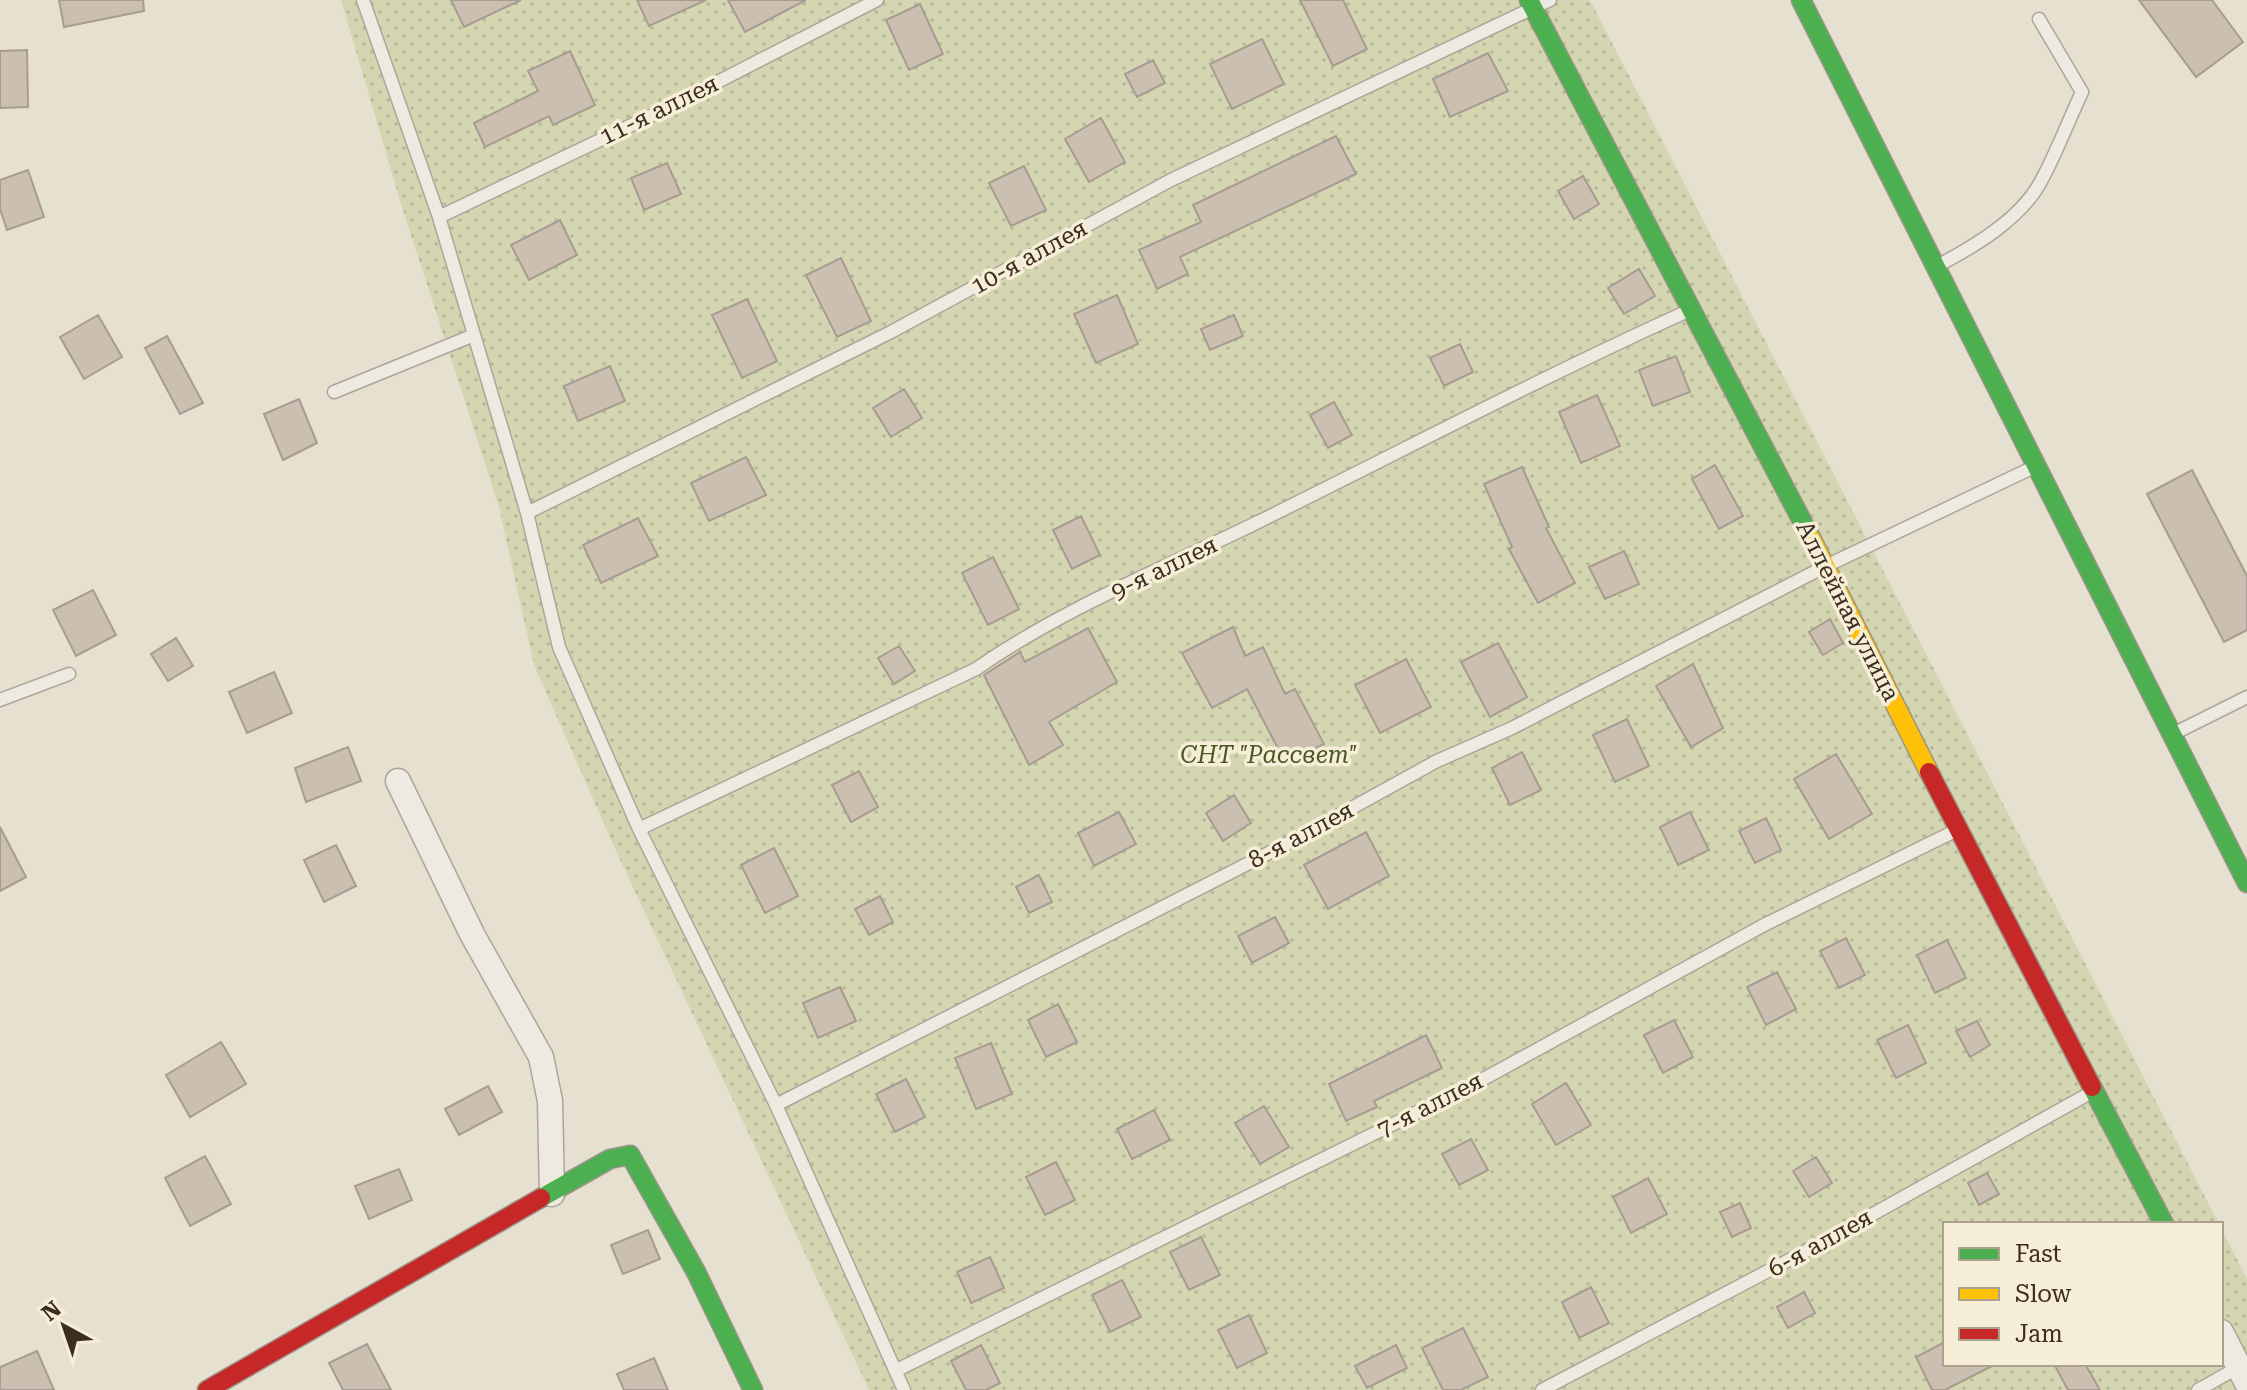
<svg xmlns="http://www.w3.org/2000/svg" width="2247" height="1390" viewBox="0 0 2247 1390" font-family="'Roboto Serif',serif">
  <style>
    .park { fill: url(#park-dots) }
    .building { fill: #cabfb1; stroke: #a79c8f; stroke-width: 2 }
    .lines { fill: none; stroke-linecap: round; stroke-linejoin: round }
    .lane-casing { stroke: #aca598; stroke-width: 15 }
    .street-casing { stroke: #aca598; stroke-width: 27 }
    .fast-casing { stroke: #9b9588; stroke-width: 21 }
    .slow-casing { stroke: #9b9588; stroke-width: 21 }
    .jam-casing { stroke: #9b9588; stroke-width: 21 }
    .lane { stroke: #eeeae1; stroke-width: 12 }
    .street { stroke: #eeeae1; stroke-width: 24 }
    .fast { stroke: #4caf50; stroke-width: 18 }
    .slow { stroke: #ffc107; stroke-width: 18 }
    .jam { stroke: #c62828; stroke-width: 18 }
    .labels { text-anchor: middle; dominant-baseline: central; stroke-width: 7; stroke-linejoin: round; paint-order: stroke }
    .street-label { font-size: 24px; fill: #3b2e20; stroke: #f6eed6 }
    .park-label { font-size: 24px; font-style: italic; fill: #4a5826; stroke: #f6eed6 }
  </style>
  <defs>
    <pattern id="park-dots" width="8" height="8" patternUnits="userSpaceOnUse" patternTransform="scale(2)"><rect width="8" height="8" fill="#d4d6b2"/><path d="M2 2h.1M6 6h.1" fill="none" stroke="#b7b899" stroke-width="1.8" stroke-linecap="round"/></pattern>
  </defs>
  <rect width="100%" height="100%" fill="#e6e0d0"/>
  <path class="park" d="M341,0H1590L2219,1224H1945V1364H2221V1228L2247,1279V1390H869L616,851L534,665L499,507L401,204Z"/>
  <path class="building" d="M59,0H143L144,11L64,27Z
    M451,0H521L464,27Z
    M637,0H706L649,26Z
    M728,0H806L745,32Z
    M1300,0H1343L1367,49L1333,66Z
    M2139,0H2212L2243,42L2196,77Z
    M920,4L943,54L909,70L886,20Z
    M1262,39L1284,84L1232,109L1210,64Z
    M27,50L28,107L0,108V51Z
    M570,51L595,105L553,125L549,116L485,147L474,123L538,91L528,71Z
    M1488,53L1508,91L1450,117L1433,79Z
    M1153,60L1165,83L1137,97L1125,74Z
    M1101,118L1125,162L1089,182L1065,139Z
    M1336,136L1356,174L1180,257L1188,274L1157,289L1139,250L1201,222L1193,205Z
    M667,163L681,194L644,210L631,178Z
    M1024,166L1046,210L1011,226L989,183Z
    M28,170L44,217L7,230L0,209V180Z
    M1583,176L1599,204L1574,219L1558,191Z
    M560,220L577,255L529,280L511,245Z
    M841,258L871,321L837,337L806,275Z
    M1639,269L1655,296L1624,314L1608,288Z
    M1117,295L1138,344L1096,363L1074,314Z
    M747,299L777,361L742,378L712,315Z
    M98,315L122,357L84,379L60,337Z
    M1234,315L1243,336L1210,350L1201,329Z
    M167,336L203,403L180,414L145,348Z
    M1460,344L1473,372L1444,386L1430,358Z
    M1676,356L1690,392L1653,406L1639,370Z
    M610,366L625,401L578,421L564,386Z
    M904,389L922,418L891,437L873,408Z
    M1597,395L1620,446L1581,463L1559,412Z
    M299,399L317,443L283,460L264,414Z
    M1334,402L1352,435L1328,448L1310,415Z
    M746,457L766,495L709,521L691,483Z
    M1715,465L1743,516L1719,529L1692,479Z
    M1522,467L1549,527L1546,528L1575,583L1538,603L1509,549L1512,547L1484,484Z
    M2192,470L2247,576V630L2224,642L2147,494Z
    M1081,516L1100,555L1072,569L1053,530Z
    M638,518L658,556L601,583L583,545Z
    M1624,551L1639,584L1605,599L1589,567Z
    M993,557L1019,609L988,625L962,573Z
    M93,590L116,635L76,656L53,610Z
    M1830,619L1843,643L1823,655L1809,632Z
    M1233,627L1245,656L1263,647L1285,694L1295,689L1324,744L1286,764L1247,689L1212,708L1182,653Z
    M1088,628L1117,682L1049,722L1063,745L1029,765L984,675L1020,652L1025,662Z
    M176,638L193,666L168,681L151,654Z
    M1498,643L1527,697L1490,717L1461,662Z
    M899,646L915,671L894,684L878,658Z
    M1406,659L1431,707L1380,733L1355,685Z
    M1693,664L1723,728L1691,747L1656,686Z
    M274,672L292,713L247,733L229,692Z
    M1627,719L1649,766L1615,782L1593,735Z
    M348,747L361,781L306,802L295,768Z
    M1522,752L1541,790L1510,805L1492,768Z
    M1836,754L1872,814L1829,839L1794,779Z
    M859,771L878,807L851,822L832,785Z
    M1234,795L1251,823L1223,841L1206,813Z
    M1119,812L1136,844L1094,866L1078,833Z
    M1690,812L1709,850L1678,865L1660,827Z
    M1766,818L1781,850L1755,863L1739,831Z
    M0,827L26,877L0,891Z
    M1366,832L1389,876L1328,909L1304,865Z
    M336,845L356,886L324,902L304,860Z
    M774,848L798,896L765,913L741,865Z
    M1039,875L1052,902L1029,913L1016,887Z
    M880,896L893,922L869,935L855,909Z
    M1275,917L1289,943L1252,963L1238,936Z
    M1846,938L1865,975L1839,988L1820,951Z
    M1947,940L1966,978L1935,993L1917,955Z
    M1777,972L1796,1009L1766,1025L1747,987Z
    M840,987L856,1021L818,1038L803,1003Z
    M1058,1004L1077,1042L1046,1057L1028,1020Z
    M1674,1020L1693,1057L1663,1073L1644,1035Z
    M1977,1021L1990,1045L1970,1057L1956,1031Z
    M1908,1025L1926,1063L1896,1078L1877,1040Z
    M1426,1035L1442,1068L1374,1101L1377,1107L1346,1121L1329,1084Z
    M221,1042L246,1084L190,1117L166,1075Z
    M991,1043L1012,1094L976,1109L955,1058Z
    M906,1079L925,1117L895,1132L876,1094Z
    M1566,1083L1591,1125L1556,1145L1532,1104Z
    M488,1086L502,1112L459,1135L445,1109Z
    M1264,1106L1289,1147L1260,1164L1235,1123Z
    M1154,1110L1170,1140L1132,1159L1117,1129Z
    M1471,1139L1488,1170L1459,1185L1442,1154Z
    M205,1156L231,1204L190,1226L165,1178Z
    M1816,1157L1832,1183L1809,1197L1793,1171Z
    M1056,1162L1075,1200L1045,1215L1026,1177Z
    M399,1169L412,1200L369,1219L355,1186Z
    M1987,1173L1999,1194L1979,1205L1968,1183Z
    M1648,1178L1667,1214L1631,1233L1613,1197Z
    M1740,1203L1751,1228L1732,1237L1720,1212Z
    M648,1230L660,1259L623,1274L611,1245Z
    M1201,1237L1220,1275L1189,1290L1170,1252Z
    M990,1257L1004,1288L971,1303L957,1272Z
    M1122,1280L1141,1317L1110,1332L1092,1295Z
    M1591,1287L1609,1323L1579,1338L1562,1302Z
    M1804,1292L1815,1313L1788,1328L1777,1307Z
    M1249,1315L1267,1353L1237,1368L1218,1330Z
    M1463,1328L1488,1377L1461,1390H1443L1422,1348Z
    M1945,1342V1364H1996L1945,1390H1932L1916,1357Z
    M367,1344L391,1390H343L329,1363Z
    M981,1345L1000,1383L986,1390H966L951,1361Z
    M1396,1345L1407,1368L1367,1388L1355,1366Z
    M37,1351L54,1390H0V1367Z
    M654,1358L668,1390H624L617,1374Z
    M2054,1364H2085L2100,1390H2068Z"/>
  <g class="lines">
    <g class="lane-casing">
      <path id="lane" d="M363,0L439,217L527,513L559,647L639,829L776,1105L904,1390
        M439,217L665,109L877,0
        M1939,265C1975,246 2020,219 2040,183C2056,154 2068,122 2082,92L2039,19
        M334,392L474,335
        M527,513L891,332L1171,180L1550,0
        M0,700L69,674
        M2175,733L2247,697
        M639,829L976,669C1062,609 1162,569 1256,523C1400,452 1542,377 1688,311
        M776,1105L1290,842L1437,761L1512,728L1826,566L2034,467
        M897,1370L1478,1082L1764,925L1955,831
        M1542,1390L1823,1242L2092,1092
        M2198,1390L2239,1367"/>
    </g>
    <g class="street-casing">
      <path id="street" d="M398,781L472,934L541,1057L550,1101L552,1194
        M2221,1332L2247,1383"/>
    </g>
    <g class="fast-casing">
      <path id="fast" d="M1529,0L1811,538
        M1801,0L2247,883
        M2092,1087L2164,1224
        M541,1198L610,1159L630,1155L696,1272L753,1390"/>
    </g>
    <g class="slow-casing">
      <path id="slow" d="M1811,538L1929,772"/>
    </g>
    <g class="jam-casing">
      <path id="jam" d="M1929,772L2092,1087
        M207,1390L541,1198"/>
    </g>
    <use href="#lane" class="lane"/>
    <use href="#street" class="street"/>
    <use href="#fast" class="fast"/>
    <use href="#slow" class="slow"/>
    <use href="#jam" class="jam"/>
  </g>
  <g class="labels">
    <g class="street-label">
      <text transform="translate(659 110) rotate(-26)">11-я аллея</text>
      <text transform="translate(1029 257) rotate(-29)">10-я аллея</text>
      <text transform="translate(1164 568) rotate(-26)">9-я аллея</text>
      <text transform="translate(1848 611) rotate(63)">Аллейная улица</text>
      <text transform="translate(1301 835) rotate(-28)">8-я аллея</text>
      <text transform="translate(1430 1105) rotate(-27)">7-я аллея</text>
      <text transform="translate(1820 1243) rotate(-29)">6-я аллея</text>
    </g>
    <g class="park-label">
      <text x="1269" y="755">СНТ "Рассвет"</text>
    </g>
  </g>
  <rect x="1943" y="1222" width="280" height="144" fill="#f6eed6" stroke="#aba18d" stroke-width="2"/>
  <rect x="1959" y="1248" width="40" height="12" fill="#4caf50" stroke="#aba18d" stroke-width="2"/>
  <text x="2015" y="1262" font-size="24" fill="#3b2e20">Fast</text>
  <rect x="1959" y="1288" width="40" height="12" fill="#ffc107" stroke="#aba18d" stroke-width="2"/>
  <text x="2015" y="1302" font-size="24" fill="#3b2e20">Slow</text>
  <rect x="1959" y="1328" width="40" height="12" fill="#c62828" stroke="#aba18d" stroke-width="2"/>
  <text x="2015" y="1342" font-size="24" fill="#3b2e20">Jam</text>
  <g transform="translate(64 1326) rotate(320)" stroke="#f6eed6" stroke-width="6" paint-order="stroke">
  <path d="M0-6L14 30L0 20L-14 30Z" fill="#3b2e20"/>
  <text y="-12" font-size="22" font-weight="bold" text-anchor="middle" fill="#3b2e20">N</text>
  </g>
</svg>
